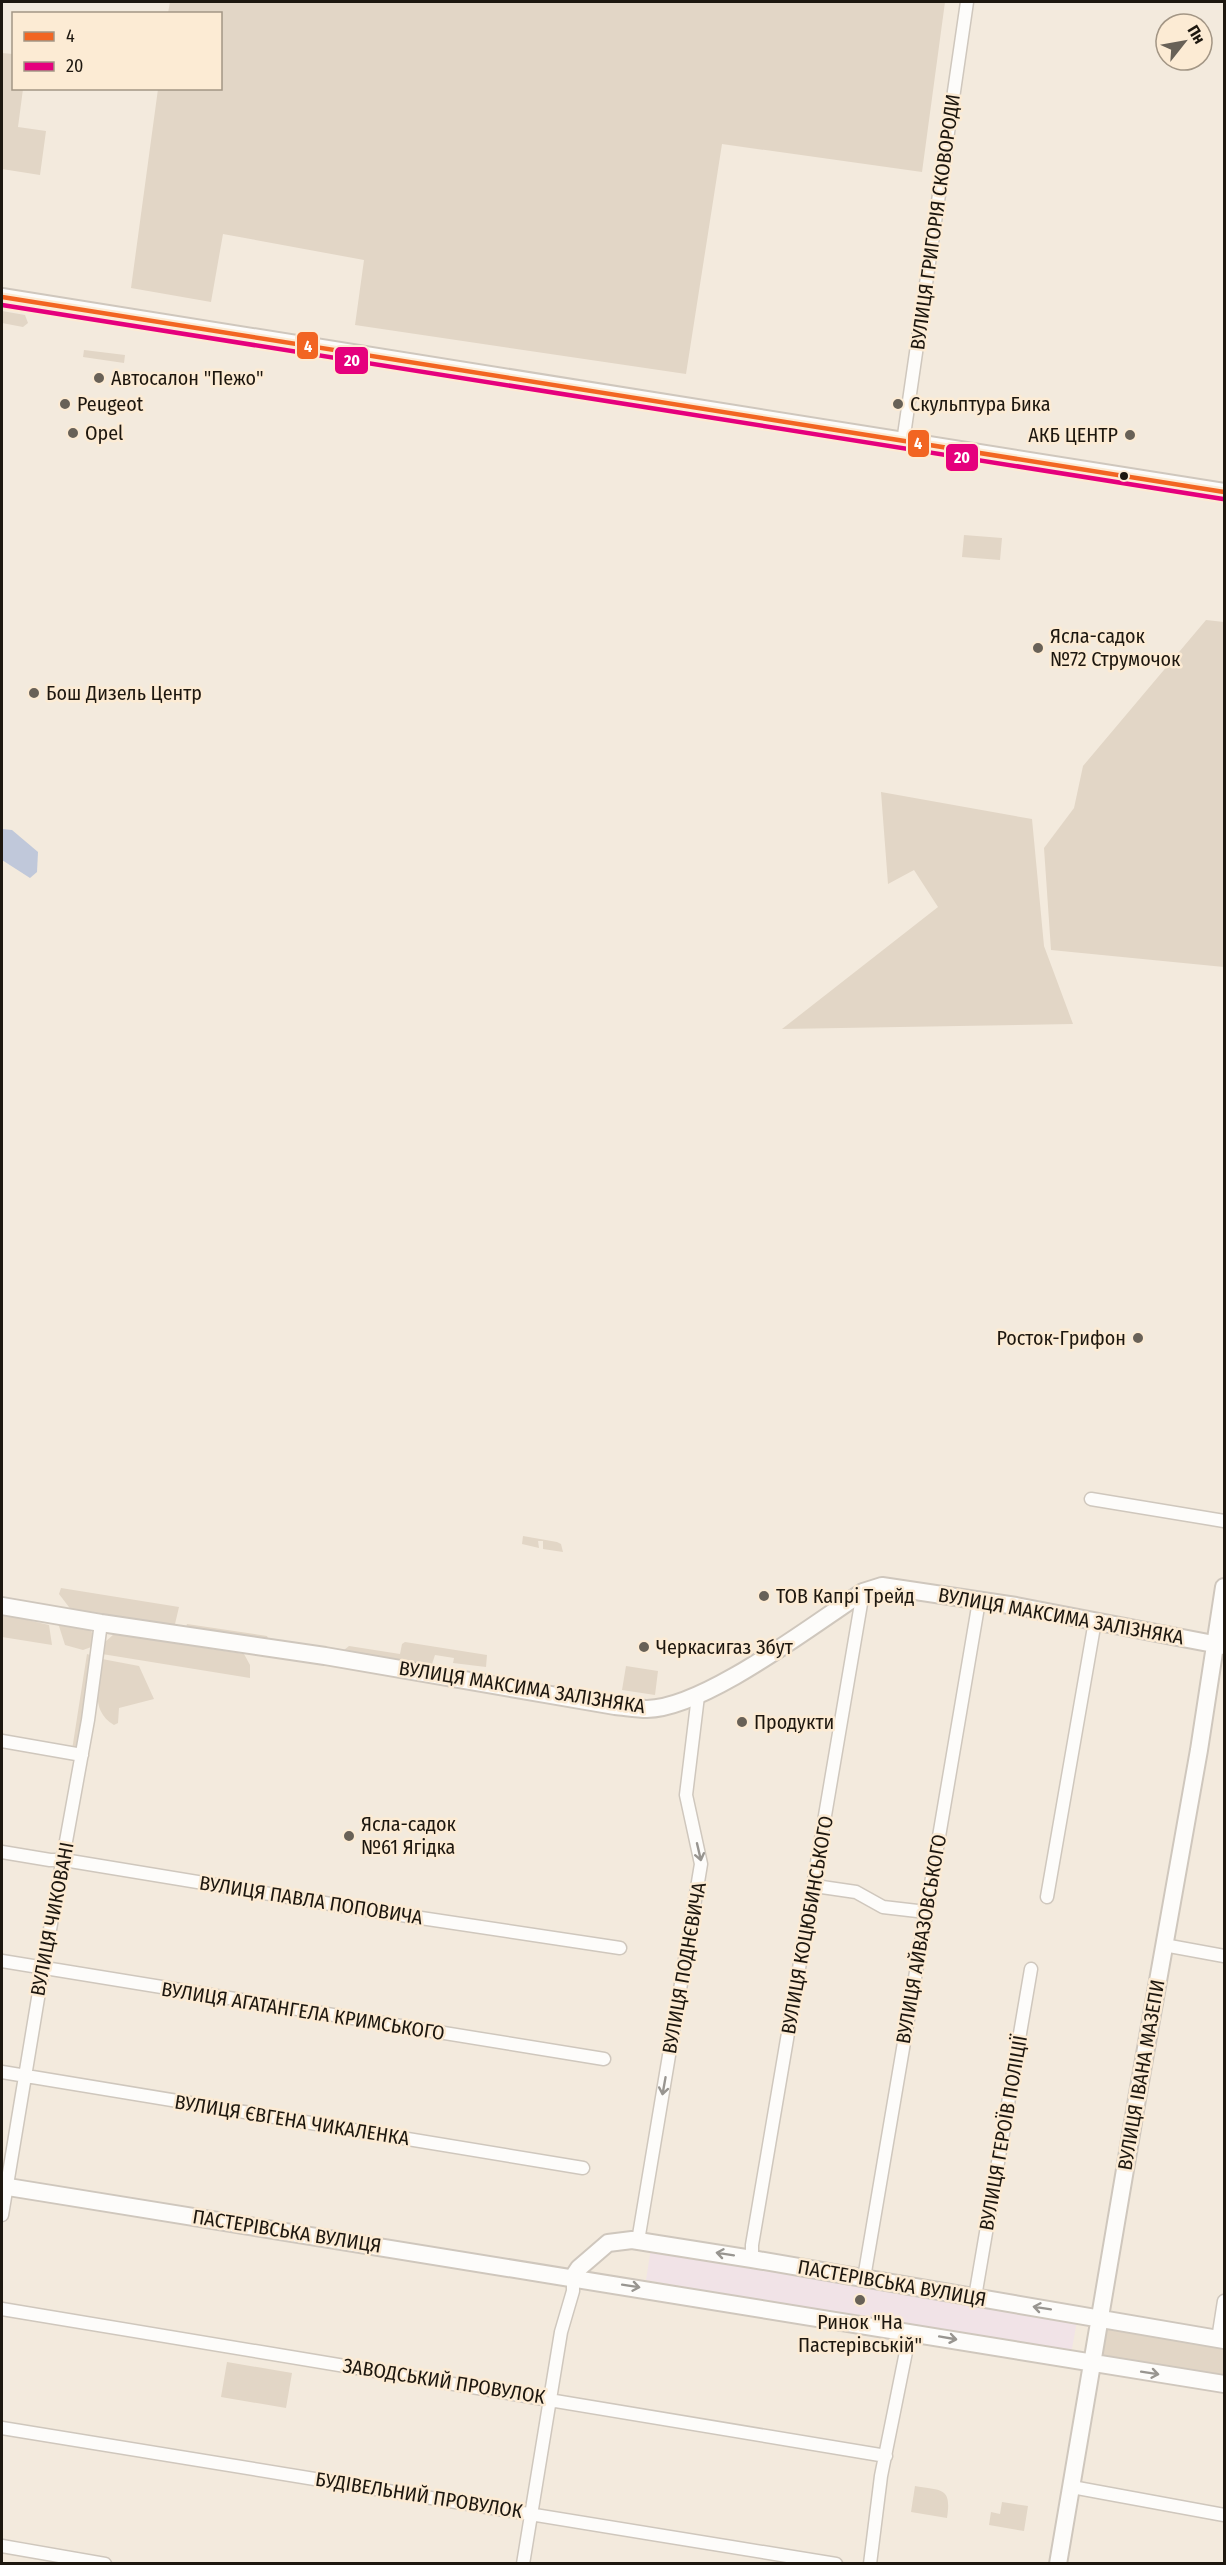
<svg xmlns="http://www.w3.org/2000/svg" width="1226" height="2565" viewBox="0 0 1226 2565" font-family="'Fira Sans Condensed',sans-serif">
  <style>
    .commercial { fill: #f1e3e7 }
    .green { fill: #e2d6c6 }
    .water { fill: #c0c8da }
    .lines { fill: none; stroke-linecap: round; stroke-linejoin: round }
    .street-casing { stroke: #cfc7bd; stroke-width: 15 }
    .secondary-casing { stroke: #cfc7bd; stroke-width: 20 }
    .street { stroke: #fdfcfa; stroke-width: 12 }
    .secondary { stroke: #fdfcfa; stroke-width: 16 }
    .bus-1-casing { stroke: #fcebd4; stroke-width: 9 }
    .bus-2-casing { stroke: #fcebd4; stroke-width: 9 }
    .bus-1 { stroke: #f26522; stroke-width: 4.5 }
    .bus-2 { stroke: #e5007d; stroke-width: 4.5 }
    .oneway { stroke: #989590 }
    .poi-dot { fill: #686157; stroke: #fcebd4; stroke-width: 2 }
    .bus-dot { fill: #1d170f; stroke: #fcebd4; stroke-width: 2 }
    .labels { text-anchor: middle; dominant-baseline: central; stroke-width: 5; stroke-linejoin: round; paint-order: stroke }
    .street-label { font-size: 20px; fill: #1d170f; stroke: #fcebd4 }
    .poi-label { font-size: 20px; fill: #1d170f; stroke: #fcebd4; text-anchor: start }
    .line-badge { stroke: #fcebd4; stroke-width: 2 }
    .badge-label { font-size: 16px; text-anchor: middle; font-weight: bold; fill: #fff }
  </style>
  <rect width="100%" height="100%" fill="#f3eadd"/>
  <path class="commercial" d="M651,2248L1077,2321L1071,2354L646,2280Z"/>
  <path class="green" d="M170,2H945L922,172L722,144L686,374L355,325L364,260L223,234L211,302L131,288L158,89L220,88V14L168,13Z
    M2,53L13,54L14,88L23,89L18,127L46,131L40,175L2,169Z
    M2,311L25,315L28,323L23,327L2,323Z
    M84,350L125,355L124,363L83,357Z
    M964,535L1002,538L1000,560L962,557Z
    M1206,620L1224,622V967L1051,950L1044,848L1074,808L1083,766Z
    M881,792L1032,819L1044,946L1073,1024L782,1029L938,907L914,870L888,884Z
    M523,1536L557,1542L561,1544L563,1552L543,1549V1541H538L539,1548L522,1544Z
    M61,1588L179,1607L175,1624L172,1626L72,1611L59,1594Z
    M2,1614L49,1625L52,1645L2,1637Z
    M58,1623L90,1630L93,1634L94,1646L83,1650L65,1645Z
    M187,1624L267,1636L269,1640L186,1627Z
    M114,1634L244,1654L250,1665V1678L102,1654L105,1642Z
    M405,1642L487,1655L486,1667L453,1663L454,1658L435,1655L432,1664L404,1660L391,1663L345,1653L344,1650L349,1646L400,1654L402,1644Z
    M87,1654L93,1656L78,1749L72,1750Z
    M102,1659L139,1666L154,1699L119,1708L118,1723L114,1725C89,1710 99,1684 102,1659Z
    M626,1666L658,1671L655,1695L622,1690Z
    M1108,2327L1224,2345V2378L1106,2358L1100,2349L1104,2330Z
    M227,2362L292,2373L286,2408L221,2397Z
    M915,2486C941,2491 952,2486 947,2518L911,2512Z
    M1002,2502L1028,2506L1024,2531L989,2525L991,2512L1000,2514Z"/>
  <path class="water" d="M2,829L12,830L38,852L37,872L30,878L2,860Z"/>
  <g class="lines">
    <g class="street-casing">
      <path id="street" d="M903,442L967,2
        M1091,1499L1224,1521
        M2,1741L82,1755
        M2,1852L50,1860H64L361,1909L620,1948
        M815,1886L856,1892L883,1907L926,1912
        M1047,1897L1095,1621
        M1164,1945L1224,1956
        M2,1961L604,2059
        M2,2072L583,2168
        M2,2215L43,1968L88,1720L101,1623
        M638,2241L701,1864L686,1795L698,1696
        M752,2259V2245L863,1592
        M864,2278L979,1601
        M975,2297L1031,1969
        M2,2309L886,2456
        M1218,2339L1224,2301
        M2,2428L836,2564
        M1072,2487L1224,2515
        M2,2546L105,2564
        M523,2564L561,2332L573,2291V2277
        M870,2564L881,2476L910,2332"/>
    </g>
    <g class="secondary-casing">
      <path id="secondary" d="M2,297L1224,492
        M2,1606L101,1623L325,1656L615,1706C626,1707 637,1709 647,1709C705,1708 812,1625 863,1592L882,1586L1016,1606L1224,1646
        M2,2186L1224,2384
        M573,2277L579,2268L608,2243L632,2240L752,2259L1224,2340
        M1058,2564L1137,2099L1199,1750L1224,1587"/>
    </g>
    <use href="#street" class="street"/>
    <use href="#secondary" class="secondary"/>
    <g class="bus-1-casing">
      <path id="bus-1" d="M2,297L1224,492"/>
    </g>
    <g class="bus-2-casing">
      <path id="bus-2" d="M2,305L1223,499"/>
    </g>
    <use href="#bus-1" class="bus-1"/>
    <use href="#bus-2" class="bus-2"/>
  </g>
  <defs><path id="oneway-shaft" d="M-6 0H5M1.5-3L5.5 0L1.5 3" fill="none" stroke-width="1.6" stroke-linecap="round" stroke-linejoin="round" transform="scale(1.5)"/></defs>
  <g class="oneway">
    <use href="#oneway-shaft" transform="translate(699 1852) rotate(77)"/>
    <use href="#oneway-shaft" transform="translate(664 2086) rotate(100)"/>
    <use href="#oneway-shaft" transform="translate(725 2254) rotate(-171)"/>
    <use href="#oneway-shaft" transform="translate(631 2286) rotate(9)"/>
    <use href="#oneway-shaft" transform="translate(1042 2308) rotate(-171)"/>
    <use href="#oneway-shaft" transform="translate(948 2338) rotate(10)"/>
    <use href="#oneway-shaft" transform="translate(1150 2373) rotate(9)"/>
  </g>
  <g class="poi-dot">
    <circle cx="99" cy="378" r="6"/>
    <circle cx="65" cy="404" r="6"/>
    <circle cx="898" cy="404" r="6"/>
    <circle cx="73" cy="433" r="6"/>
    <circle cx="1130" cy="435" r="6"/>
    <circle cx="1038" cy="648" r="6"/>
    <circle cx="34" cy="693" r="6"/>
    <circle cx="1138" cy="1338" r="6"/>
    <circle cx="764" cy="1596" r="6"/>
    <circle cx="644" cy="1647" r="6"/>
    <circle cx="742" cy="1722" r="6"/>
    <circle cx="349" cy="1836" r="6"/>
    <circle cx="860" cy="2300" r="6"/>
  </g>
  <circle class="bus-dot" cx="1124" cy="476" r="5"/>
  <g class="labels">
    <g class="street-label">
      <text transform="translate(935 222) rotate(-82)">ВУЛИЦЯ ГРИГОРІЯ СКОВОРОДИ</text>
      <text transform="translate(1061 1616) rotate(10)">ВУЛИЦЯ МАКСИМА ЗАЛІЗНЯКА</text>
      <text transform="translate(522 1687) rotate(9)">ВУЛИЦЯ МАКСИМА ЗАЛІЗНЯКА</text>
      <text transform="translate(311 1900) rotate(9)">ВУЛИЦЯ ПАВЛА ПОПОВИЧА</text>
      <text transform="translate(52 1919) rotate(-79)">ВУЛИЦЯ ЧИКОВАНІ</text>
      <text transform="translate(807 1925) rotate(-80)">ВУЛИЦЯ КОЦЮБИНСЬКОГО</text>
      <text transform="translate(921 1939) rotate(-80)">ВУЛИЦЯ АЙВАЗОВСЬКОГО</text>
      <text transform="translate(684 1968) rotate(-80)">ВУЛИЦЯ ПОДНЄВИЧА</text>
      <text transform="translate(303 2011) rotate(9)">ВУЛИЦЯ АГАТАНГЕЛА КРИМСЬКОГО</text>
      <text transform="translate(1141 2075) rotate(-80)">ВУЛИЦЯ ІВАНА МАЗЕПИ</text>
      <text transform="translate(292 2120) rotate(9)">ВУЛИЦЯ ЄВГЕНА ЧИКАЛЕНКА</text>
      <text transform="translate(1003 2133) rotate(-80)">ВУЛИЦЯ ГЕРОЇВ ПОЛІЦІЇ</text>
      <text transform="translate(287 2231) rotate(9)">ПАСТЕРІВСЬКА ВУЛИЦЯ</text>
      <text transform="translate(892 2283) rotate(10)">ПАСТЕРІВСЬКА ВУЛИЦЯ</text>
      <text transform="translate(444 2381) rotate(9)">ЗАВОДСЬКИЙ ПРОВУЛОК</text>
      <text transform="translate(419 2495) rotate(9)">БУДІВЕЛЬНИЙ ПРОВУЛОК</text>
    </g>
    <g class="poi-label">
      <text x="111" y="378">Автосалон "Пежо"</text>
      <text x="77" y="404">Peugeot</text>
      <text x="910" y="404">Cкульптура Бика</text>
      <text x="85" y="433">Opel</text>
      <text x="1118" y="435" text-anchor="end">АКБ ЦЕНТР</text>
      <text x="1050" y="636">Ясла-садок<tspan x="1050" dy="23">№72 Струмочок</tspan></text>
      <text x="46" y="693">Бош Дизель Центр</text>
      <text x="1126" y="1338" text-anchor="end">Росток-Грифон</text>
      <text x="776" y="1596">ТОВ Капрі Трейд</text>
      <text x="656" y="1647">Черкасигаз Збут</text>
      <text x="754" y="1722">Продукти</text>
      <text x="361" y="1824">Ясла-садок<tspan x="361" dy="23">№61 Ягідка</tspan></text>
      <text x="860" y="2322" text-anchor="middle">Ринок "На<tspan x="860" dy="23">Пастерівській"</tspan></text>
    </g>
  </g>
  <g class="line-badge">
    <rect x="296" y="331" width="23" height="29" rx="6" fill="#f26522"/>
    <rect x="334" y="346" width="35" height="29" rx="6" fill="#e5007d"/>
    <rect x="907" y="429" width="23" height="29" rx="6" fill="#f26522"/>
    <rect x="945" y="443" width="34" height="29" rx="6" fill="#e5007d"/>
  </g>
  <g class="badge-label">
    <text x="308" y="352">4</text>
    <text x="352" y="366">20</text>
    <text x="918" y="449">4</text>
    <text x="962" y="463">20</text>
  </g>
  <rect width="1226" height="2565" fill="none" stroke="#1d170f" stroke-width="6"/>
  <rect x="12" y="12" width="210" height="78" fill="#fcebd4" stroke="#a39685" stroke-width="1.5"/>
  <rect x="24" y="32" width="30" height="9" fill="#f26522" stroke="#a39685" stroke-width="1.5"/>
  <text x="66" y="42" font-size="18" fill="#1d170f">4</text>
  <rect x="24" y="62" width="30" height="9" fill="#e5007d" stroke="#a39685" stroke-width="1.5"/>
  <text x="66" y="72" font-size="18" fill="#1d170f">20</text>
  <g transform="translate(1184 42) rotate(59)"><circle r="28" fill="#fcebd4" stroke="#a39685" stroke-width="1.5"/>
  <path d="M0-4.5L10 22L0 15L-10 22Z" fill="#686157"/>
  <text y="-9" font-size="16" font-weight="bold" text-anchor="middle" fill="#1d170f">Пн</text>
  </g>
</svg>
